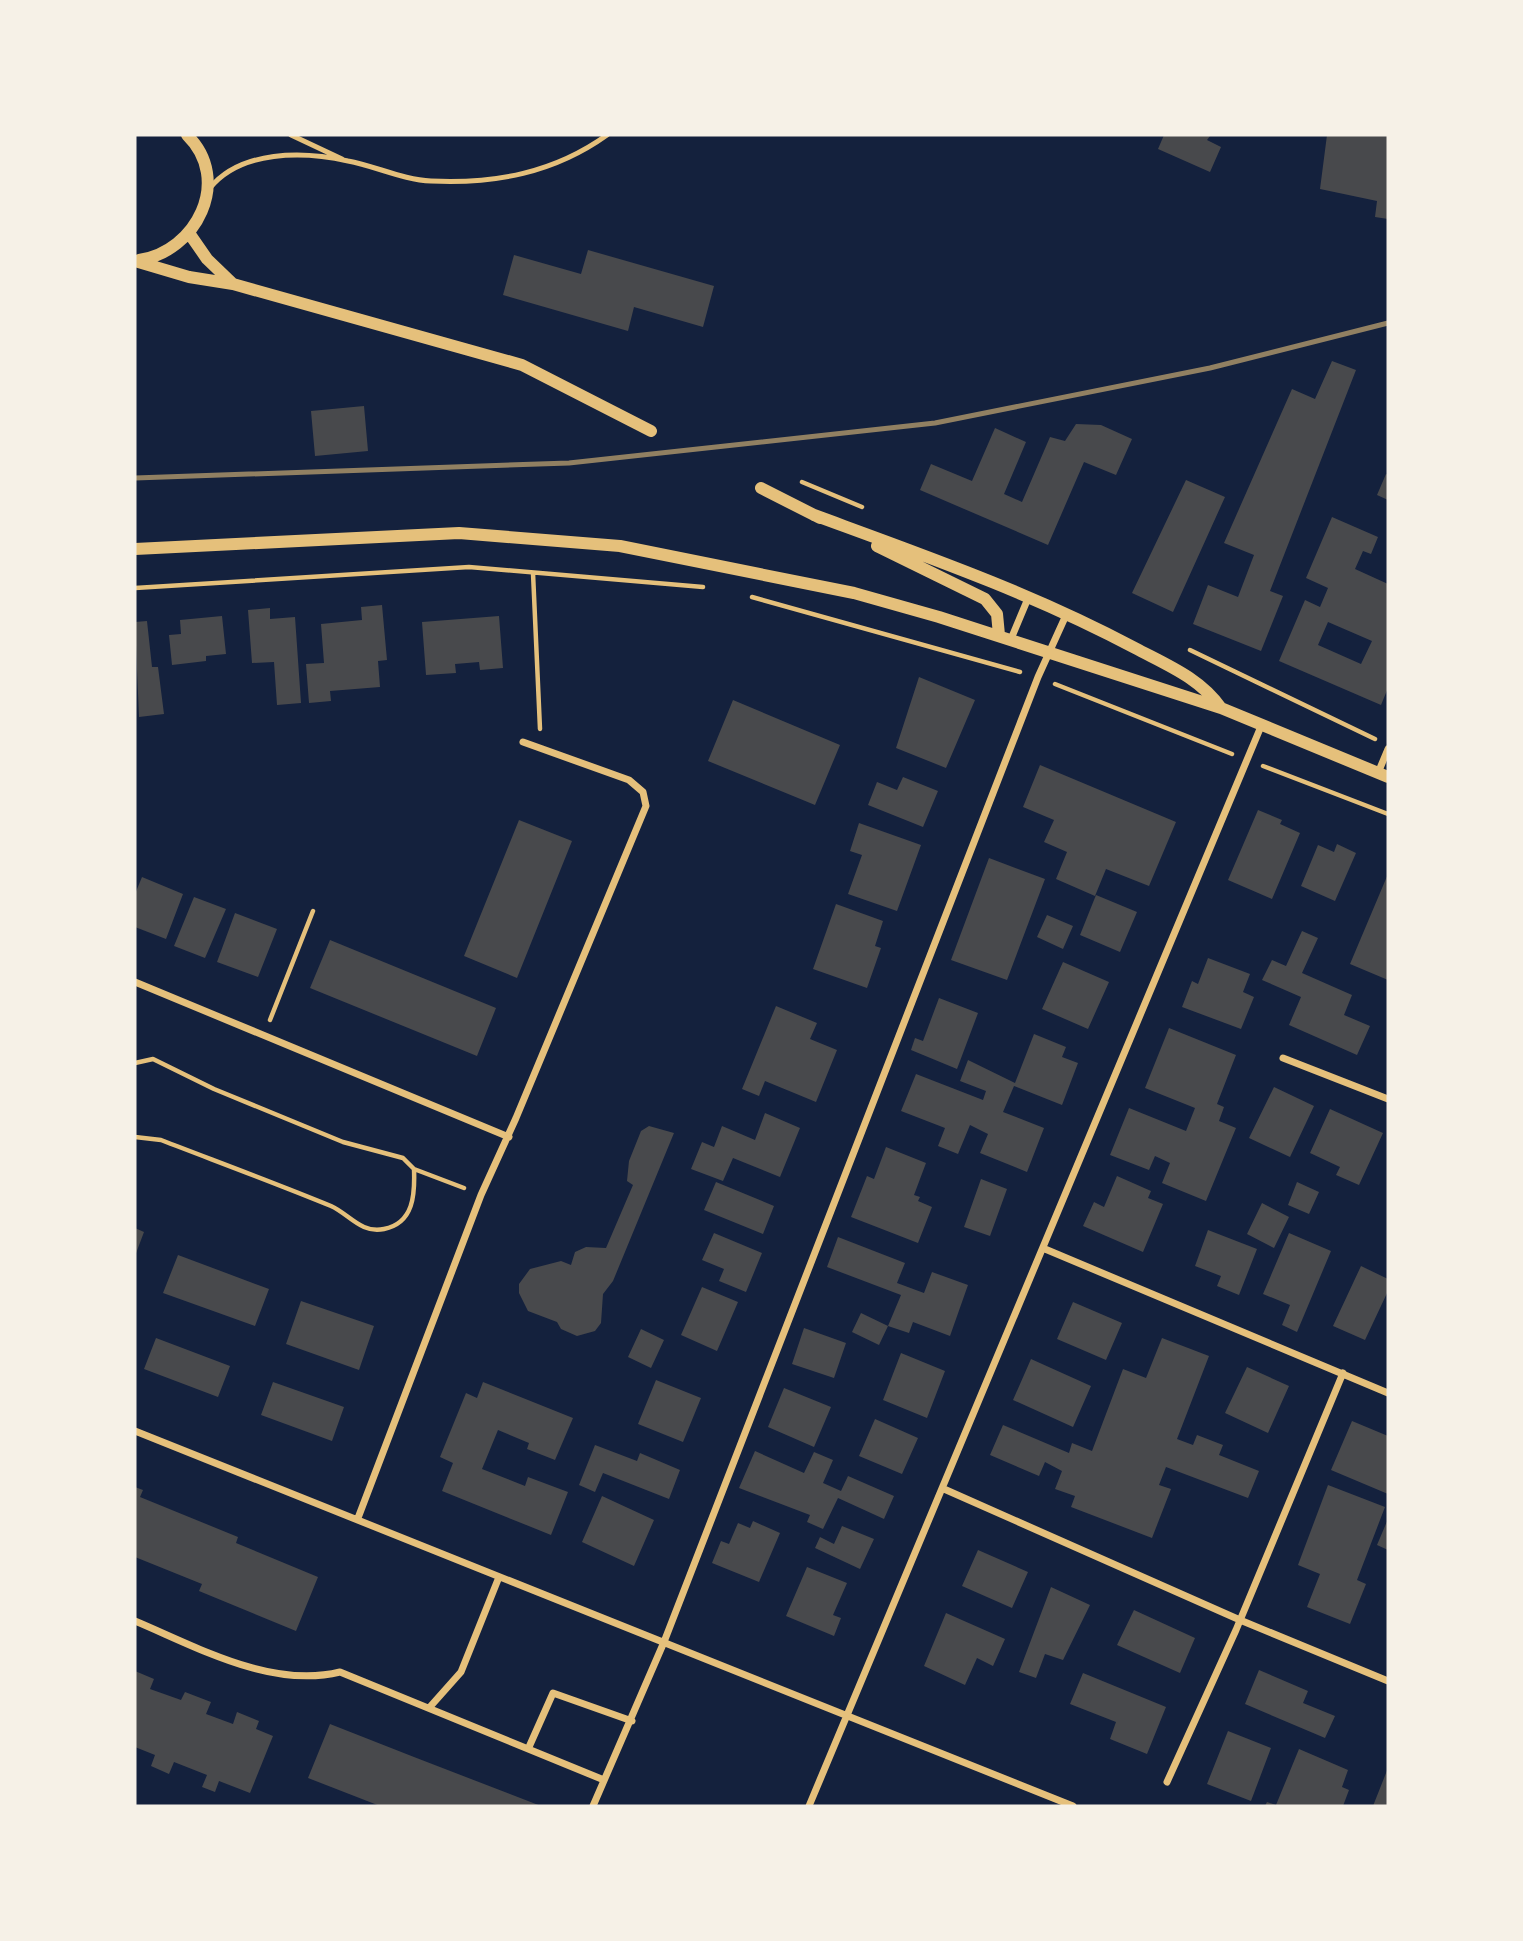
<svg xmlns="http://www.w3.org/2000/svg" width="1523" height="1941" viewBox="0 0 1523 1941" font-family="Quicksand,sans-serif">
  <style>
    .building { fill: #48494c; fill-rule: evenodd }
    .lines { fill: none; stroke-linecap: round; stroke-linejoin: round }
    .path { stroke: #e5c07b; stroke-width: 4.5 }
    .service { stroke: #e5c07b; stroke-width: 5 }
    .minor { stroke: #e5c07b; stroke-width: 7 }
    .tertiary { stroke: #e5c07b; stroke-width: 12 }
    .rail { stroke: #918062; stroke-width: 5 }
  </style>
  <rect width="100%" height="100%" fill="#14213d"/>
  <path class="building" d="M1164,135L1210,136L1207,140L1221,147L1210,172L1158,149Z
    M1327,135H1388V219L1375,217L1377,201L1320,189Z
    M588,250L714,286L703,327L634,307L628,331L503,295L514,255L581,274Z
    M1332,361L1356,370L1270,591L1283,596L1261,651L1193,624L1208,585L1238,597L1254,555L1224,543L1292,389L1315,399Z
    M364,406L368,451L315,456L311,411Z
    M1076,424L1101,425L1132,439L1116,475L1084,462L1048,545L920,490L931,464L972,481L995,428L1026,442L1004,494L1022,502L1050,437L1065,441Z
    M1386,474L1388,475V500L1377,495Z
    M1186,480L1225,497L1173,612L1132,593Z
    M1332,517L1378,537L1371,554L1363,551L1355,569L1388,584V688L1381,705L1279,661L1305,600L1320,607L1328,588L1306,578ZM1328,622L1372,641L1361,664L1318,645Z
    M382,605L387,660L378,661L380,687L330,691L331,701L309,703L306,664L324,663L321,624L362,620L361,607Z
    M270,608V619L295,617L301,703L277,705L274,662L252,663L248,610Z
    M222,616L226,654L206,656V661L172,665L169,635L181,634L180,620Z
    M499,616L503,668L480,670L479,662L455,664L456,673L426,675L422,622Z
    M147,621L152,667H158L164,714L139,717L135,622Z
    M919,677L975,700L946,768L896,748Z
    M733,700L840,745L815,805L708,761Z
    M1040,765L1176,822L1149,886L1106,869L1095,896L1056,879L1067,852L1044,842L1054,820L1023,807Z
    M903,777L938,791L923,827L868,805L877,782L897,790Z
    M1258,810L1282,820L1280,824L1300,833L1272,899L1228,880Z
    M519,820L572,841L517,978L464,956Z
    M859,823L921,845L897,911L848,894L862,855L850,851Z
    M1337,844L1356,853L1335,901L1301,886L1318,845L1334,852Z
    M989,858L1045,879L1007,980L951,960Z
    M1388,874V980L1350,964Z
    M142,877L183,894L166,939L135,927V894Z
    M1096,895L1137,912L1120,952L1080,935Z
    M194,897L226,909L205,958L174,946Z
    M836,904L883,921L875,946L881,948L867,988L813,969Z
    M235,913L277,929L258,977L217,962Z
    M1047,915L1073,926L1063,949L1037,937Z
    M1302,931L1318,938L1302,973L1352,995L1344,1015L1370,1026L1357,1055L1289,1025L1301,997L1262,980L1272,960L1286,966Z
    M330,940L496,1008L477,1056L310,988Z
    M1208,958L1250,974L1243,992L1254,997L1241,1029L1182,1007L1192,981L1198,984Z
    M1063,962L1109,982L1088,1029L1042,1009Z
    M939,998L978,1013L957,1069L911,1050L915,1038L923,1041Z
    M776,1006L817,1023L810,1039L837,1050L816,1102L765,1081L759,1096L742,1089Z
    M1169,1028L1236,1055L1217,1104L1224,1107L1219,1121L1236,1128L1206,1201L1162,1183L1170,1163L1155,1156L1149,1170L1110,1155L1129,1108L1186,1131L1195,1108L1145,1088Z
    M1034,1034L1066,1047L1062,1057L1078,1063L1062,1105L1014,1086L1003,1112L1044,1128L1027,1172L980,1153L988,1134L970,1125L958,1154L938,1146L945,1128L901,1111L916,1074L983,1100L986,1091L960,1081L968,1060L1015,1083Z
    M1274,1087L1314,1106L1290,1157L1249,1138Z
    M1330,1109L1383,1133L1359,1185L1336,1175L1340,1167L1310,1153Z
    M765,1113L800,1128L780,1177L733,1158L723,1181L691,1169L702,1142L714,1147L722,1126L755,1140Z
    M649,1126L674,1133L613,1281L603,1294L601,1323L595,1331L577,1336L561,1329L557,1322L528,1311L519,1293V1284L530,1269L561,1261L571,1265L575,1252L586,1247L606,1248L633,1185L627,1181L629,1161L641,1131Z
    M886,1147L926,1163L914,1195L920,1197L918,1201L932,1207L918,1243L851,1217L867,1176L874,1179Z
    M1117,1176L1151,1191L1148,1198L1163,1204L1143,1252L1083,1226L1094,1202L1104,1207Z
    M981,1179L1007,1189L990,1236L964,1227Z
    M716,1182L774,1206L763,1234L704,1210Z
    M1297,1182L1319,1192L1309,1214L1288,1205Z
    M1262,1203L1289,1217L1274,1248L1247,1234Z
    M135,1228L144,1232L135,1256Z
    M1208,1230L1257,1249L1239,1295L1217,1286L1221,1276L1195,1266Z
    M714,1233L762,1253L746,1292L719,1281L724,1269L702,1260Z
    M1289,1233L1331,1251L1297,1332L1282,1325L1290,1305L1263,1294Z
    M838,1237L905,1263L897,1283L924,1293L932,1272L968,1285L950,1336L913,1322L909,1333L888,1326L901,1295L827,1267Z
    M178,1255L269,1289L255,1326L163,1293Z
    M1361,1266L1388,1279V1291L1365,1340L1333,1326Z
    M702,1287L738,1302L717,1351L681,1335Z
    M301,1301L374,1326L359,1370L286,1344Z
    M1073,1302L1122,1323L1106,1360L1057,1339Z
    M861,1313L888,1326L879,1345L852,1332Z
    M804,1328L846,1343L834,1378L792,1364Z
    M641,1329L664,1340L651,1368L628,1357Z
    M156,1338L230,1366L218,1397L144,1369Z
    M1162,1338L1209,1356L1177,1439L1193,1445L1197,1435L1223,1445L1219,1455L1259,1471L1248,1498L1166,1467L1159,1485L1171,1489L1152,1538L1071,1507L1075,1496L1055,1489L1062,1471L1045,1462L1039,1476L990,1455L1003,1425L1069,1453L1072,1443L1092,1451L1123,1369L1146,1378Z
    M901,1353L945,1371L927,1418L883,1400Z
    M1031,1359L1091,1386L1073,1427L1013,1400Z
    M1247,1367L1289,1386L1268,1433L1225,1413Z
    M656,1380L701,1398L683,1442L638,1424Z
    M273,1382L344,1407L332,1441L261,1415Z
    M483,1382L573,1418L555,1460L527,1449L529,1443L498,1430L482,1469L525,1486L528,1477L568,1492L551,1535L442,1491L453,1463L440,1457L466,1393L477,1398Z
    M784,1388L831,1407L814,1447L768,1427Z
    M875,1419L918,1438L902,1474L859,1456Z
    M1352,1421L1388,1436V1494L1331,1470Z
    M595,1445L637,1461L640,1453L680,1470L669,1499L603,1473L595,1492L579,1485Z
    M755,1451L804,1473L814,1452L833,1460L823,1483L841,1491L848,1476L894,1496L884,1519L838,1498L823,1529L807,1522L810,1515L739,1488Z
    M1328,1485L1385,1507L1357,1580L1366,1584L1350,1624L1307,1607L1320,1574L1298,1565Z
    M135,1487L143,1490L140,1497L238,1537L236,1543L318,1577L296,1631L199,1591L202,1584L135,1557Z
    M602,1496L654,1520L634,1566L582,1542Z
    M1388,1519V1550L1377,1545Z
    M753,1521L780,1533L759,1582L712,1563L721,1541L729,1544L738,1523L750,1528Z
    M842,1526L874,1539L860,1569L815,1548L820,1537L834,1544Z
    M978,1550L1028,1572L1012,1608L962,1586Z
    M807,1567L847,1583L833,1615L841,1618L834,1636L786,1616Z
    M1051,1587L1090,1605L1063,1660L1045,1654L1036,1678L1019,1672Z
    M1134,1610L1195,1638L1180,1673L1117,1645Z
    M946,1613L1005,1639L993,1666L977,1658L965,1685L924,1666Z
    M1259,1670L1308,1691L1303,1703L1335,1716L1325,1738L1245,1704Z
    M135,1671L154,1679L150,1689L181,1700L185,1692L211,1702L206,1714L233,1724L237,1712L259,1721L256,1729L273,1736L250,1793L219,1781L215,1792L202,1787L207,1775L174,1762L169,1774L151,1766L155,1755L135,1747Z
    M1083,1673L1166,1707L1147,1754L1110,1739L1116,1722L1070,1704Z
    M330,1724L414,1757L541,1806H380L308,1778Z
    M1228,1731L1271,1748L1251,1801L1207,1784Z
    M1299,1749L1348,1770L1342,1787L1349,1790L1343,1806H1265L1267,1802L1276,1805Z
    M1388,1768V1806H1373Z"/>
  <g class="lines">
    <path class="path" d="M802,482L862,507
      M533,573L540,729
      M135,588L469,567L703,587
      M752,597L1020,672
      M1190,650L1375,739
      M1055,684L1232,754
      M1263,766L1388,814
      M270,1020L313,911
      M135,1063L153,1059L214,1089L343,1142L403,1158L414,1169L464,1188
      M135,1137L161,1140C218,1162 275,1183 331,1206C349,1214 361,1234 384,1229C414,1223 415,1194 414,1169"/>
    <path class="service" d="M291,135L342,159
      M210,188C241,150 303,151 348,161C375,166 404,180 431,181C495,184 554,173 607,135"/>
    <path class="minor" d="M1011,639L1029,596
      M1378,773L1388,749
      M135,982L509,1137
      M1283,1058L1388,1099
      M1045,1249L1388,1393
      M135,1431L1073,1806
      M944,1489L1240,1620L1388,1681
      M358,1518L481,1195L516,1118L646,806L643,792L629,780L523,742
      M135,1621C197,1647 271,1689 340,1672L604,1780
      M429,1708L461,1672L499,1577
      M529,1747L553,1693L632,1721
      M1167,1782L1236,1630L1343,1373
      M593,1806L664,1642L1038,677L1067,613
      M809,1806L1262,724"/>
    <path class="tertiary" d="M189,233L207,259L233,284
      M139,260C196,252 233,180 187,135
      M135,261L189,277L233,284L522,365L651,431
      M761,488L820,518
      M814,515C923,555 1032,593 1135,648C1167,665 1200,678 1221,708
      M877,546L985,599L997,614L999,635
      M135,549L459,533L620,546L854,593L939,617L1221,708L1388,777"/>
    <path class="rail" d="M135,478L569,463L935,423L1210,368L1388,323"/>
  </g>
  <rect width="1523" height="1941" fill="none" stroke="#f6f1e7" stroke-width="273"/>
</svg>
